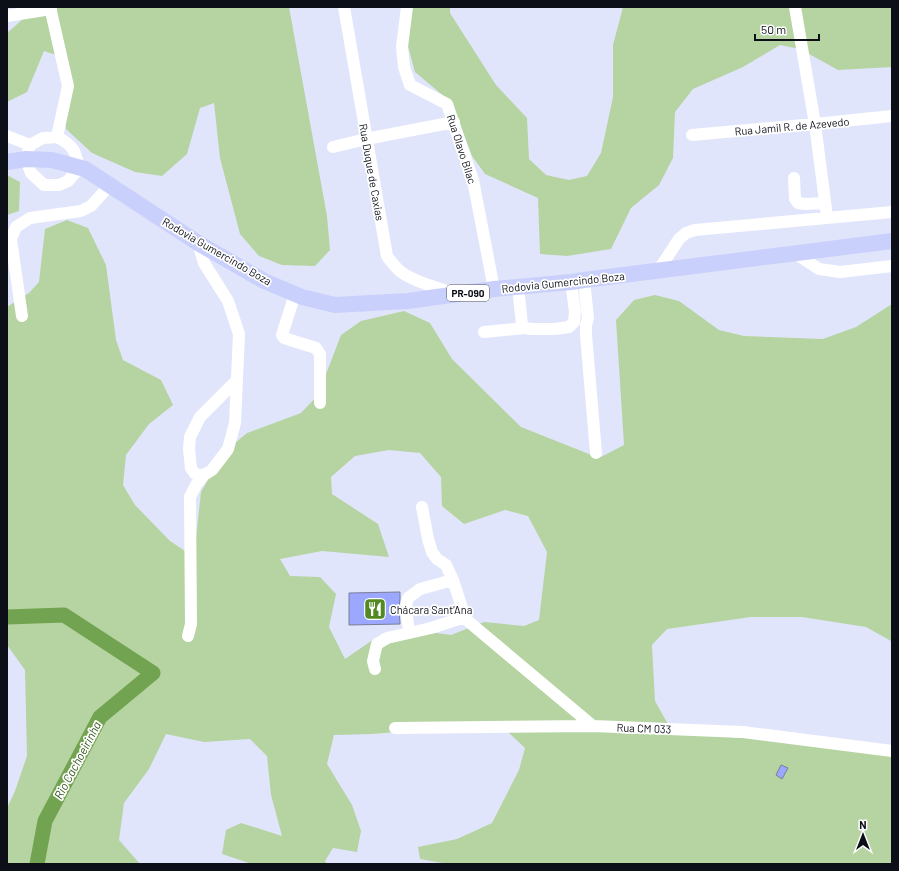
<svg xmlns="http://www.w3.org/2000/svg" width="899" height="871" viewBox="0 0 899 871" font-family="Barlow,sans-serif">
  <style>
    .green { fill: #b5d4a1; fill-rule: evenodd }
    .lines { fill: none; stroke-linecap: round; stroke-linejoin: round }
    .river { stroke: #72a350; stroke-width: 15 }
    .building { fill: #9ca8ff; stroke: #797d96 }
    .minor { stroke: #fff; stroke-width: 12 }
    .major { stroke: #cad0fc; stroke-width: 16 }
    .labels { text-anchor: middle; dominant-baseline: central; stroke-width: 3.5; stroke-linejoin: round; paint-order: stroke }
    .shield { fill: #fff; stroke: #56575d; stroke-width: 1 }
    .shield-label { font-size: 10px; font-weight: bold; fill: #0d0f18 }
    .street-label { font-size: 11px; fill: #0d0f18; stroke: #fff }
    .poi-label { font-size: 11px; fill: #0d0f18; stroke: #fff; text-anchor: start }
    .water-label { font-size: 12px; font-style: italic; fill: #36561d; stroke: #fff }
  </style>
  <rect width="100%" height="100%" fill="#e1e5fb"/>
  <path class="green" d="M34,7H289L327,216L330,250L315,266L282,265L259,256L240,234L220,158L214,103L200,108L187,154L162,176L135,172L92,153L66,129L59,56L44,51L27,92L7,102V33L31,12Z
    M410,7H450V13L496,85L527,118L529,159L546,175L569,180L587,176L601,153L613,97V45L623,7H892V67L838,70L800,49L780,45L743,67L693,89L675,112L673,158L659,185L631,208L611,249L567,256L540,254L538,198L485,174L472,156L452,103L415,72L406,39Z
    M7,175L20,182L19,211L7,215Z
    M67,220L88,228L106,265L116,340L123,360L161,380L173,405L149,424L126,455L123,485L135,505L170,541L194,557L201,492L224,452L247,433L301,413L318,395L341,335L361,321L404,311L430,323L452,359L521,427L599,458L624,445L616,320L634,300L655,295L679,301L719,330L744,336L823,339L856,327L892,304V645L891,641L866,627L802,617H751L667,629L652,645L655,701L669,726L736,738H810L892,748V864H448L420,859L418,847L457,839L492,823L519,770L525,748L506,730H421L372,734L334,735L327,764L352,805L361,831L357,852L333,848L325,861L327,864H252L222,854L226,830L241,823L282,836L271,795L267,756L250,739L204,742L166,734L149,769L124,803L119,840L140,864H7V808L15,791L27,756L25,670L7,645V307L29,293L39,282L45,229ZM389,450L420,453L441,477L442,506L464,524L505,510L528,516L547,552L539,620L524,626L484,622L451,635L408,629L380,635L345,659L329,627L336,594L320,577L290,576L280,559L322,551L389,557L378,524L332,494L331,477L355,456Z"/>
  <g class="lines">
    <path class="river" d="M7,617L64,615L153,673L100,717L45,821L37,864"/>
  </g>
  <path class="building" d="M400,592V599L399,608L400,624L349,625V593Z
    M781,765L788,768L782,779L776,775Z"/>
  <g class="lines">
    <path class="minor" d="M50,7L68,86L57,137
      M344,7L387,256C392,263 397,270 404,274C418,283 438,288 454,293
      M407,7L402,47L404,67L410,85L447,104L473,180L494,289
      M795,7L815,124L827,217
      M7,16L51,9
      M692,135L815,124L892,116
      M7,136L30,145
      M57,137C74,146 75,150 79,168L68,181L59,185H44L31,173L26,159L30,145L43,138Z
      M333,147L366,139L454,122
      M794,178L795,199L798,203L805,204L825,203
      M796,254L819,269L840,272L892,266
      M658,271L679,239L686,233L695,230L892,212
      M584,280L588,318L586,325V335L596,453
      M518,287L522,325L525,328L531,329H555L569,327L574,322L575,312L571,282
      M295,294L282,335L284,338L316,348L320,354V403
      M22,316L11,239L16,227L30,218L81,211L91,206L110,185
      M484,332L525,328
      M204,475L195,474L191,468L189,449L190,437L200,417L237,380
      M422,507L428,539L432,552L437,559L446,565L453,580L465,617
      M409,633L406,607L408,598L420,589L453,580
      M188,636L191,624L190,497L196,485L204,475L212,470L228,449L235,423L239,334L228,301L204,263L198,243
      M375,669L373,661L377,644L387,638L431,628L465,617L469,622L593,726
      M395,728L593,726L743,732L892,751"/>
    <path class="major" d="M7,162L26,159L52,160L85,169L198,243L264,281L302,297L335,305L408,301L494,289L571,282L584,280L892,241"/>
  </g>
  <defs>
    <g id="restaurant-square" transform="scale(1.15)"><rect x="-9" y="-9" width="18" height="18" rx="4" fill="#528923" stroke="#fff"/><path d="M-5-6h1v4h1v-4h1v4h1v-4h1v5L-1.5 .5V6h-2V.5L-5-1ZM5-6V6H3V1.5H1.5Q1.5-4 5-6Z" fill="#fff"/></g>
  </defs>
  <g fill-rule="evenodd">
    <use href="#restaurant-square" x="375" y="609"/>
  </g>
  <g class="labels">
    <rect class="shield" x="447" y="285" width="42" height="16" rx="3"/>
    <g class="shield-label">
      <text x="468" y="293">PR-090</text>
    </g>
    <g class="street-label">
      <text transform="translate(792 126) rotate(-5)">Rua Jamil R. de Azevedo</text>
      <text transform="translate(462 149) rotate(72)">Rua Olavo Bilac</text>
      <text transform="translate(372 172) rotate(80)">Rua Duque de Caxias</text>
      <text transform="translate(217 251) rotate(30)">Rodovia Gumercindo Boza</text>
      <text transform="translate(563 282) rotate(-6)">Rodovia Gumercindo Boza</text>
      <text transform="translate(644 728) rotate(2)">Rua CM 033</text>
    </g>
    <g class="poi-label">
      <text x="390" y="609">Chácara Sant'Ana</text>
    </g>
    <g class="water-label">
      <text transform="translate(77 760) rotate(-62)">Rio Cachoeirinha</text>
    </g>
  </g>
  <rect width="899" height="871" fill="none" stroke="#0d0f18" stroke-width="16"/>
  <g transform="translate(863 835)" stroke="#ffffff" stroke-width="3" paint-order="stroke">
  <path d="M0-3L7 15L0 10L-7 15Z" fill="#0d0f18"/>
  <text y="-6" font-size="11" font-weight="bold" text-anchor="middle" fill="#0d0f18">N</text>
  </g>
  <path d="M755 34v6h64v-6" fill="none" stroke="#0d0f18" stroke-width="2"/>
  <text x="761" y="34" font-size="12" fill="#0d0f18" stroke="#ffffff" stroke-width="3" paint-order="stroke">50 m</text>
</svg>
